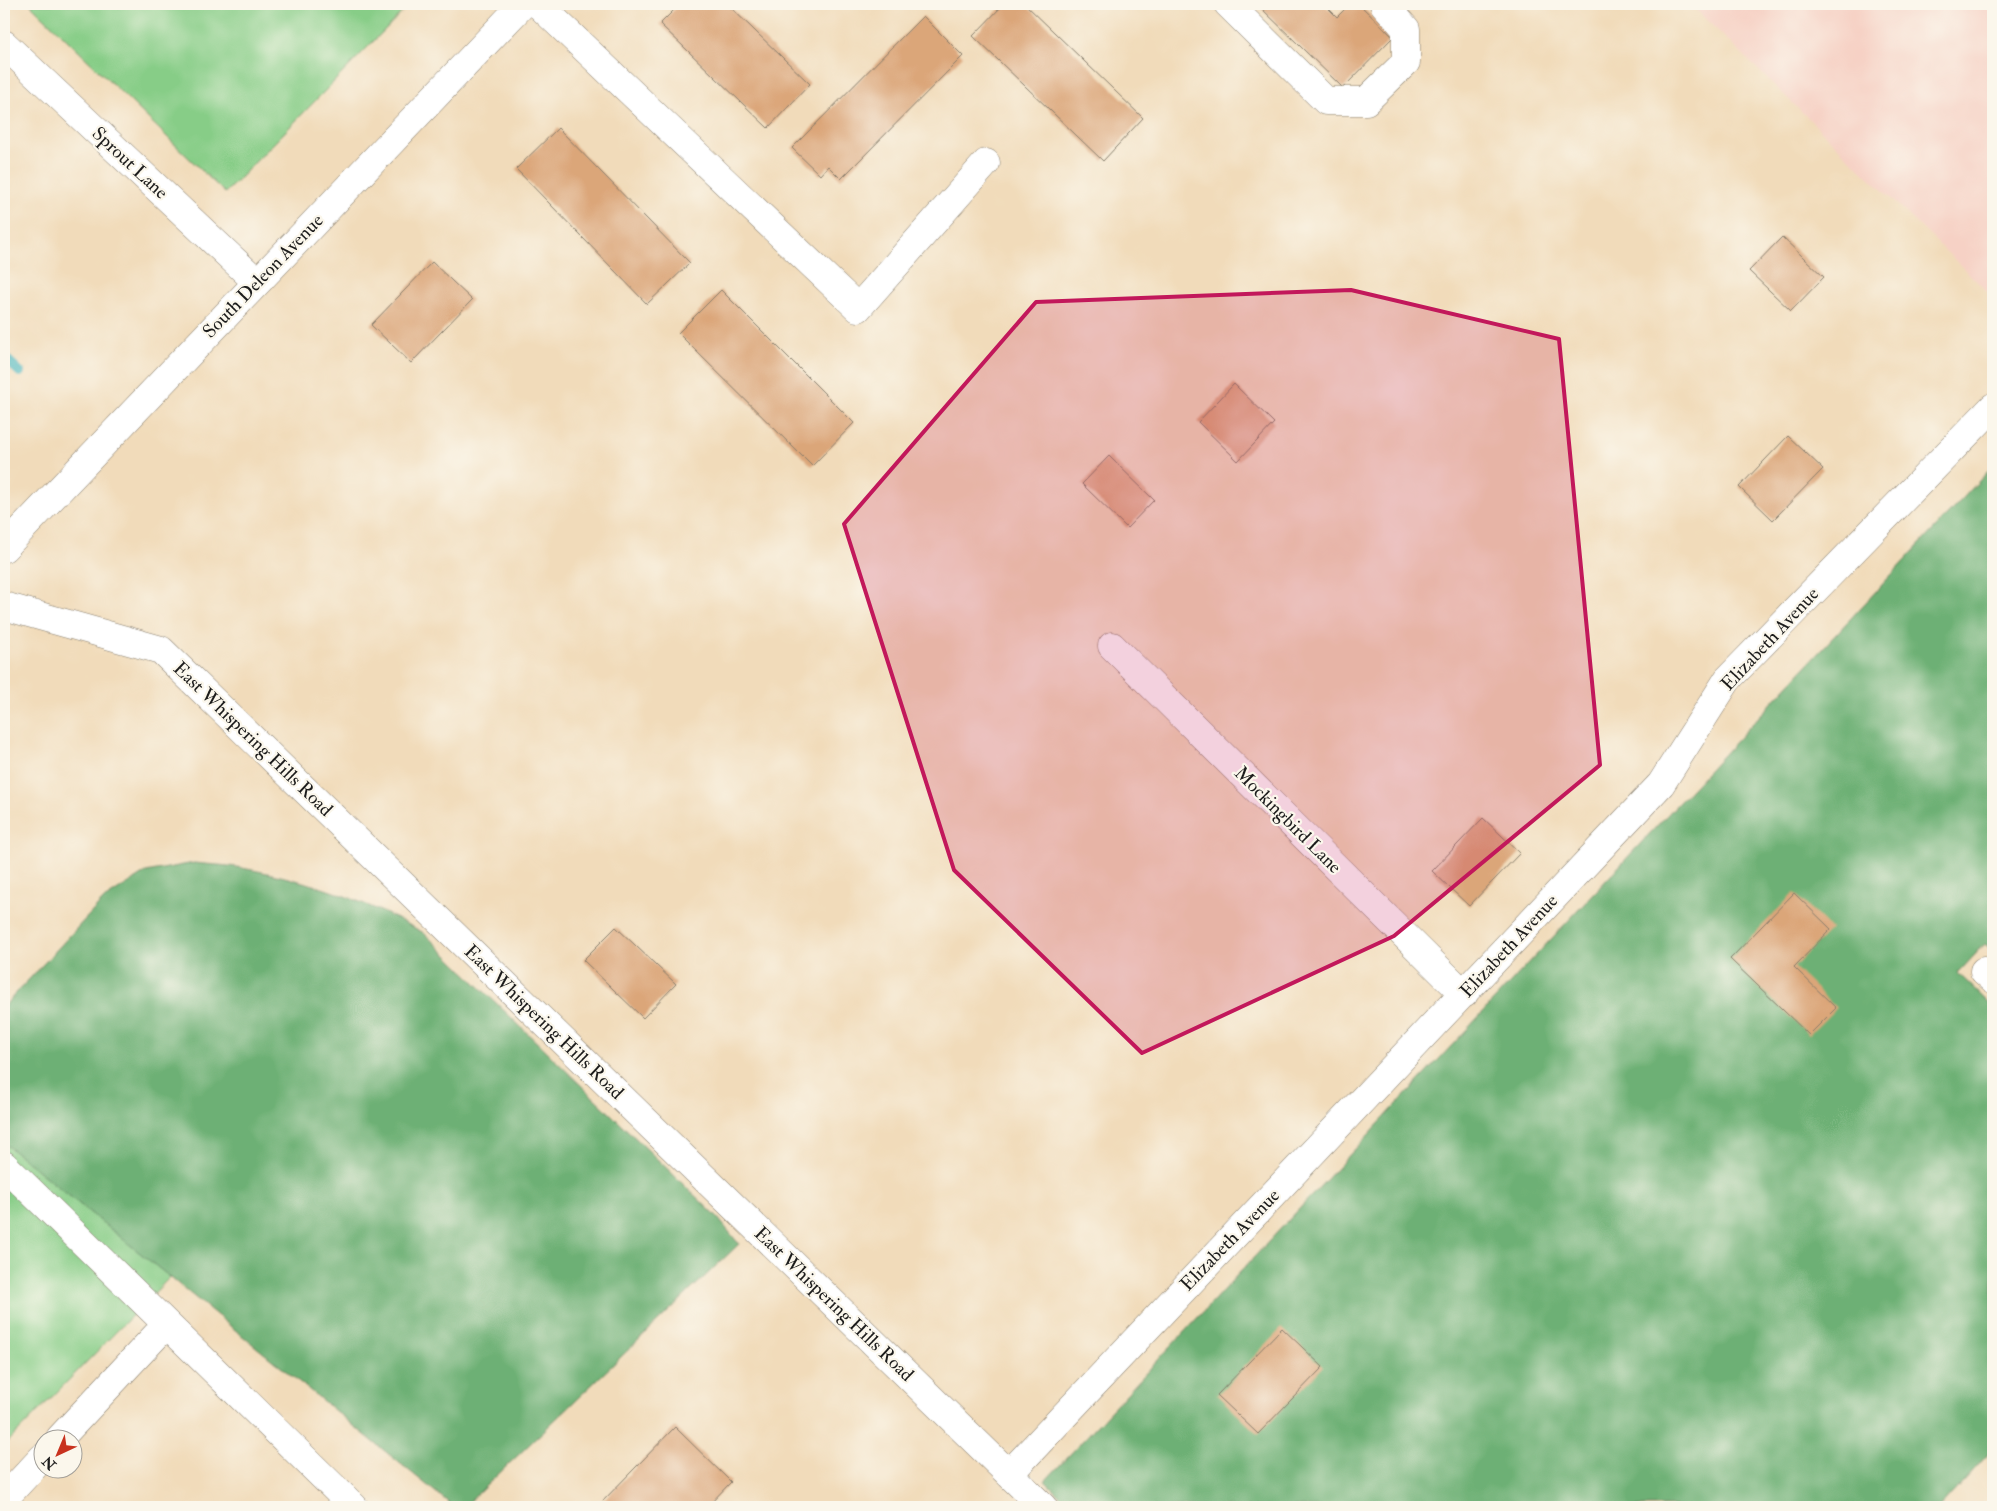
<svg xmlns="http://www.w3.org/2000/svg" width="1997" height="1511" viewBox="0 0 1997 1511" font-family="'IM FELL Double Pica',serif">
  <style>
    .built { fill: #f6d1c5 }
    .green { fill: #87cd87; stroke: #527452 }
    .forest { fill: #6db074; stroke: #446648 }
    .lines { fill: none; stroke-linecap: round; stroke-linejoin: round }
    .stream { stroke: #44b4bb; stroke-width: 10 }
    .building { fill: #dba679 }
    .minor-casing { stroke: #867c6b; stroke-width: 29 }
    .minor { stroke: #fff; stroke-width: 28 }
    .marked { fill: #c2185b; fill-opacity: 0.2; stroke: #c2185b; stroke-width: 4; stroke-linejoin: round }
    .labels { text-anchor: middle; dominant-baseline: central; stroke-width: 4.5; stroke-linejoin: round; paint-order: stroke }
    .street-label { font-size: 19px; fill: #1c1c1c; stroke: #fbf7ec }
  </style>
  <rect width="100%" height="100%" fill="#fbf7ec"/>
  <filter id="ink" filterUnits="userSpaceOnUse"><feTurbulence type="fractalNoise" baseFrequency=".02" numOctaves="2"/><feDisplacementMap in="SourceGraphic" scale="10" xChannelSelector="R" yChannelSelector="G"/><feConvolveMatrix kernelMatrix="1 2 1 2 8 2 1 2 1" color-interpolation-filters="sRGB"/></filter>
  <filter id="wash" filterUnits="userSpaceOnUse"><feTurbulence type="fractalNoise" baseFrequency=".0096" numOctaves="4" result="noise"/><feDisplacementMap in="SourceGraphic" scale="20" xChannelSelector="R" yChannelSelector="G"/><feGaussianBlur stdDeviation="1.12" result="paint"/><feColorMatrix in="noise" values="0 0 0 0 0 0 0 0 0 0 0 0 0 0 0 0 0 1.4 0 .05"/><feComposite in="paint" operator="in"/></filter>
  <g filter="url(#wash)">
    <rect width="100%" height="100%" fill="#f1dbba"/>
    <path class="built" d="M1690,4H1993V297Z"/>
    <path class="green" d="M30,4H410L225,193Z
      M4,1143L170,1277L4,1446Z"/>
    <path class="forest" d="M1993,466V951L1985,944L1958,973L1993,1007V1449L1940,1507H1072L1045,1481Z
      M194,863C212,865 230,865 247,869C310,880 368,902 424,933L717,1217L739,1244L464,1507H454L4,1143V1006L104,899L146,872Z"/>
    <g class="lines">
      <path class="stream" d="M4,357L20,372"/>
    </g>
    <g id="blocks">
      <path class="building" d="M680,4H727L810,84L768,128L660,24Z
        M1004,4H1025L1143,118L1103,161L973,36Z
        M1257,4H1324L1337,17L1350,4H1359L1393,37L1343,88Z
        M923,16L963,56L841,179L828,166L820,175L792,148Z
        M558,128L690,263L647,304L516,169Z
        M1782,237L1824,277L1791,311L1749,271Z
        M432,262L472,300L411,363L371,325Z
        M721,290L854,423L812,466L678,333Z
        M1234,384L1274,423L1238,461L1198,422Z
        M1788,436L1823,469L1773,520L1739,487Z
        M1109,456L1154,500L1127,528L1082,484Z
        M1483,818L1520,853L1469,906L1432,871Z
        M1794,893L1831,929L1794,967L1836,1008L1809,1035L1730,959Z
        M616,927L676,984L643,1018L583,960Z
        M1282,1328L1323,1367L1258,1434L1217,1395Z
        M675,1427L731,1482L707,1507H597Z"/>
    </g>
  </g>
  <g filter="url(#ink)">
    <use href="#blocks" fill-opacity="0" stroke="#867c6b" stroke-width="1"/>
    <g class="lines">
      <g class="minor-casing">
        <path id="minor" d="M538,4L858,308L986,163
          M1228,4L1326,101H1366L1406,62V29L1384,4
          M4,44L257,282
          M4,548L523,4
          M4,606L161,650L1043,1507
          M1112,646L1464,994
          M1984,971L1993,979
          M4,1165L354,1507
          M60,1438L166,1325
          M1009,1474L1661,784L1728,679L1993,407
          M4,1499L42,1458"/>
      </g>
      <use href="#minor" class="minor"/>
    </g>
  </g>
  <path class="marked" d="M1351,290L1559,339L1600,765L1394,936L1142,1053L954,870L844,524L1036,302Z"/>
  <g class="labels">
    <g class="street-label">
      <text transform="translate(130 163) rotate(43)">Sprout Lane</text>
      <text transform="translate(263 276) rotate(-46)">South Deleon Avenue</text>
      <text transform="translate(1770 639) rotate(-47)">Elizabeth Avenue</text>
      <text transform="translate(253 739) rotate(44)">East Whispering Hills Road</text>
      <text transform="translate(1288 820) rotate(45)">Mockingbird Lane</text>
      <text transform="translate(1509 946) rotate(-47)">Elizabeth Avenue</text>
      <text transform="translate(544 1022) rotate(44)">East Whispering Hills Road</text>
      <text transform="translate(1230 1240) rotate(-46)">Elizabeth Avenue</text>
      <text transform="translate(834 1304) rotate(44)">East Whispering Hills Road</text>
    </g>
  </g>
  <rect width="1997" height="1511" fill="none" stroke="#fbf7ec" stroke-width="20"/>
  <g transform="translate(58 1454) rotate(224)"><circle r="24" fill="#fbf7ec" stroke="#a29f99"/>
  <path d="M0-4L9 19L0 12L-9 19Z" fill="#c8321e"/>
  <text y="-8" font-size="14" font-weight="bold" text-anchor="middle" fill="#1c1c1c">N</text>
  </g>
</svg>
